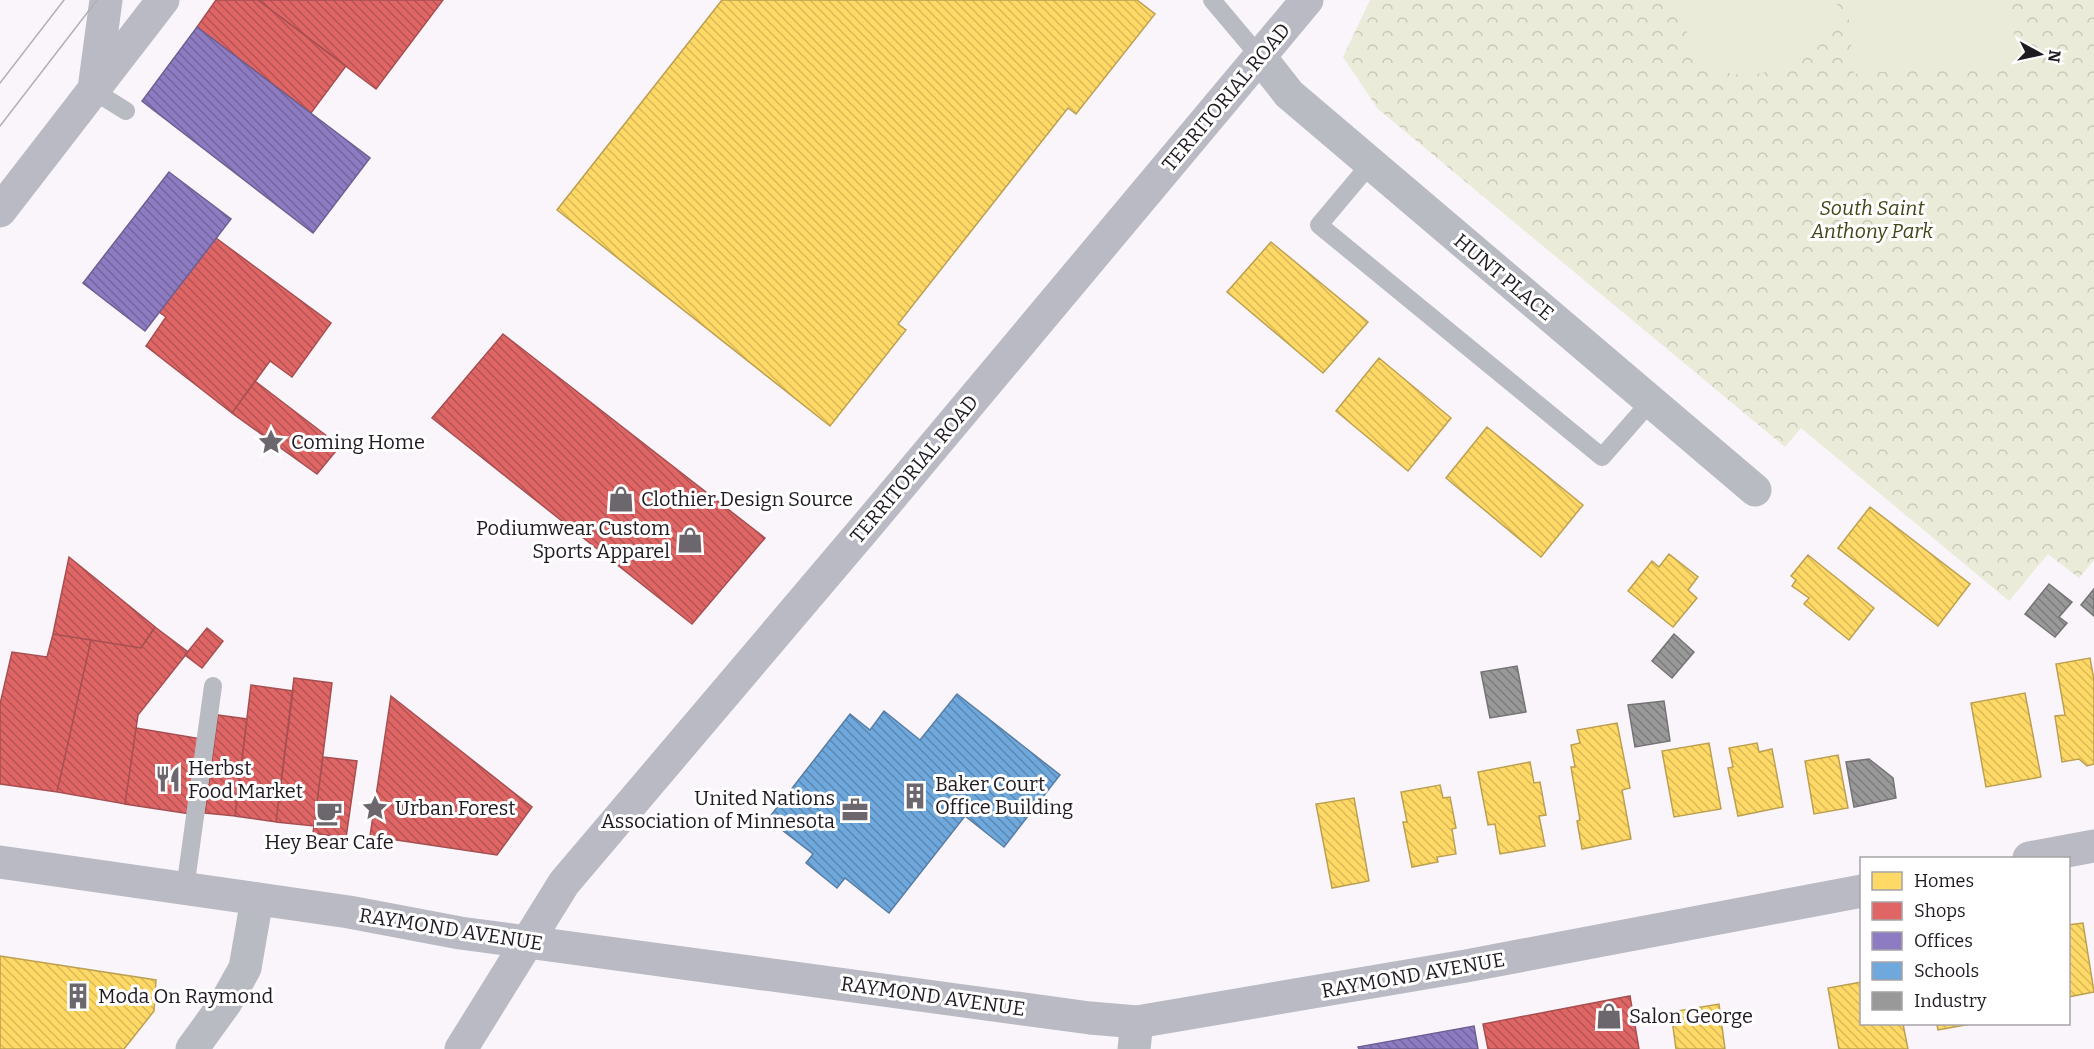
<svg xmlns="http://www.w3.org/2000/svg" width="2094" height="1049" viewBox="0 0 2094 1049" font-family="Bitter,serif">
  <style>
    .park { fill: url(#park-crowns) }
    .pitch { fill: #ebebd9 }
    .homes { fill: url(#homes-back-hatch); stroke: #bca051; stroke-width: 1.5 }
    .shops { fill: url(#shops-back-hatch); stroke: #a64f51; stroke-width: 1.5 }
    .offices { fill: url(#offices-back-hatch); stroke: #6d5f92; stroke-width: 1.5 }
    .schools { fill: url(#schools-back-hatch); stroke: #577da4; stroke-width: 1.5 }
    .industry { fill: url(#industry-back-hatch); stroke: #757375; stroke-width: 1.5 }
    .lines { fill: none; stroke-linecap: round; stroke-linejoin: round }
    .lane { stroke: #b9bbc3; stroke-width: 18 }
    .street { stroke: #b9bbc3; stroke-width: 33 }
    .secondary { stroke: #b9bac3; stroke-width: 33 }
    .tram { stroke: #b1b0b6; stroke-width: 1.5 }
    .labels { text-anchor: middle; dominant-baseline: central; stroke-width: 6; stroke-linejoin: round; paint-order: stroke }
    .street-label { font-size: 20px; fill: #201a21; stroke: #fff }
    .park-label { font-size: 20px; font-style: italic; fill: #434518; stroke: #fff }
    .poi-label { font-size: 20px; fill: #201a21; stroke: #fff; text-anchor: start }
  </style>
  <defs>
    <pattern id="park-crowns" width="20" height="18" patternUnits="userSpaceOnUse" patternTransform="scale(1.5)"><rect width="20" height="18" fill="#ebebd9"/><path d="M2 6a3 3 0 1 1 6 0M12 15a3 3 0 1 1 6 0" fill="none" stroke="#c9c9ba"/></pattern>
    <pattern id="homes-back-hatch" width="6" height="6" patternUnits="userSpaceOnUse" patternTransform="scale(1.5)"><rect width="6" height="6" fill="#ffd966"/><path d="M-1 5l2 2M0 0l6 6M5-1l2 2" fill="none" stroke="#daba58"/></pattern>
    <pattern id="shops-back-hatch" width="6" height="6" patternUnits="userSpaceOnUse" patternTransform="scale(1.5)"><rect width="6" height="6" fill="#e06666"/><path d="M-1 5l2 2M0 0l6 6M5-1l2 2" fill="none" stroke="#b55354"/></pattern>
    <pattern id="offices-back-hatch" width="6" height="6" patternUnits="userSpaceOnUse" patternTransform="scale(1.5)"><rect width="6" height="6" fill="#8e7cc3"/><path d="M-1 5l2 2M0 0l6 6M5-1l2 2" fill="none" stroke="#74659e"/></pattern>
    <pattern id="schools-back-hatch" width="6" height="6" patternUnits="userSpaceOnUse" patternTransform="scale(1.5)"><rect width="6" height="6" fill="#6fa8dc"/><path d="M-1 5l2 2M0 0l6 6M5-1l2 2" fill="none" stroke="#5b88b2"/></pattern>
    <pattern id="industry-back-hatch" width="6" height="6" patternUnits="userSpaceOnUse" patternTransform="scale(1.5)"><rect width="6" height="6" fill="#999"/><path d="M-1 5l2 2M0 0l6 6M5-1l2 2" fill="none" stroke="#7c7c7c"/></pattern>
  </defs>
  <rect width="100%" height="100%" fill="#faf5fa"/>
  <path class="park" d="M1370,0H2094V560L2079,578L2048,554L2009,601L1801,428L1785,447L1378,109L1343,57Z"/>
  <path class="pitch" d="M1669,0H1838L1835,17L1819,46L1792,62L1771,71L1747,76L1722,72L1701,58Z
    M1847,0H2011L2016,62L1854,74Z"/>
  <path class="homes" d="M722,0H1137L1155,14L1076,114L1068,108L898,324L906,330L830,426L557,210Z
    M1271,242L1368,322L1323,373L1227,292Z
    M1379,358L1451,418L1408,471L1336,411Z
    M1487,427L1583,505L1541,557L1446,478Z
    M1870,507L1970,584L1938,626L1838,548Z
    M1669,554L1698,577L1688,590L1697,598L1673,627L1628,591L1652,561L1659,567Z
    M1808,555L1874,608L1849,640L1804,604L1809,598L1792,586L1796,580L1791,576Z
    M2090,658L2094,680V764L2087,766L2079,759L2062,762L2055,716L2065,715L2056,664Z
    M2025,693L2041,777L1986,787L1971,703Z
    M1617,723L1630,788L1622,790L1631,839L1582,849L1577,821L1580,820L1571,767H1575L1571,745L1580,743L1577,730Z
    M1709,743L1721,809L1674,817L1662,751Z
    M1757,743L1759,752L1772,749L1783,807L1738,816L1728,768L1733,767L1729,748Z
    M1838,755L1848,808L1814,814L1805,761Z
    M1530,762L1534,783L1540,782L1546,815L1539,816L1545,846L1500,854L1495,824L1488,825L1478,772Z
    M1440,785L1443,798L1450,797L1456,828L1452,829L1456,854L1437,857L1438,862L1412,867L1403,822H1407L1401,792Z
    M1354,798L1369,881L1332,888L1316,804Z
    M2083,923L2094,992L2068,997V925Z
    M0,956L156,980L154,1011L124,1049H0Z
    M1862,982V1024H1903L1908,1049H1839L1828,988Z
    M1719,1004L1725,1049H1676L1671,1012Z
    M1937,1024H1971L1938,1030Z"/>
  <path class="shops" d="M216,0H258L346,66L311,113L197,27Z
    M258,0H443L376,89Z
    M216,238L331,323L292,377L270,361L232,413L146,346L166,317L159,312Z
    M503,334L765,538L692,624L432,418Z
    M255,381L340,446L317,474L232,413Z
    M69,557L155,627L141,648L53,634Z
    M155,627L188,652L138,715L125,804L57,792L91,640L141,648Z
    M207,628L223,641L202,668L185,655Z
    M53,634L91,640L57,792L0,784V704L12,652L47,657Z
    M294,678L332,683L314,826L276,822Z
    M251,685L293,691L276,822L235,816Z
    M391,696L532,807L497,855L370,836Z
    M218,715L247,719L235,816L205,813Z
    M136,728L202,739L190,814L125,804Z
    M323,757L357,761L346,838L313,833Z
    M1630,996L1639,1049H1488L1483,1024Z"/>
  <path class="offices" d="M197,27L370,158L313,233L142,101Z
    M169,172L231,219L145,331L83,283Z
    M1474,1026L1478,1049H1359L1358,1047Z"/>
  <path class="schools" d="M957,694L1060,775L1004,847L965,816L889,913L845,878L837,888L806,863L813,854L768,819L850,714L870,730L884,711L920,740Z"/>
  <path class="industry" d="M2049,584L2072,602L2059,617L2067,623L2055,637L2025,614Z
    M2094,589V616L2081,605Z
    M1674,634L1694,652L1672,678L1652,661Z
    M1517,666L1526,712L1490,718L1481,672Z
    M1664,701L1670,741L1635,747L1628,705Z
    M1869,759L1893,778L1896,798L1854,807L1846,762Z"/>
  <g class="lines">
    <path class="lane" d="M1212,0L1260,57
      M94,91L126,111
      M1371,163L1319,225L1602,457L1651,401
      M185,889L213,686"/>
    <path class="street" d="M1260,57L1289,94L1755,490
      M192,1049L226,1002L245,968L257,899
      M1134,1049L1137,1022"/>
    <path class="secondary" d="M94,89L106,0
      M0,211L163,0
      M2029,858L2094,846
      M0,862L349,912L460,933L527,942L1090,1018L1137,1022L1466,966L1862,891
      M461,1049L564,883L871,521L1307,0"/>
    <path class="tram" d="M0,83L64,0
      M0,126L97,0"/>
  </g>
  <defs>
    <g id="sight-bare" transform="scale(2.07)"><path d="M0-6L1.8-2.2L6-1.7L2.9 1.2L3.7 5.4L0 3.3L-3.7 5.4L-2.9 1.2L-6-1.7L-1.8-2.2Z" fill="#6c676d" stroke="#fff" stroke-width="2.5" paint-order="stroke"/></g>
    <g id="shop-bare" transform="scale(2.07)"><path d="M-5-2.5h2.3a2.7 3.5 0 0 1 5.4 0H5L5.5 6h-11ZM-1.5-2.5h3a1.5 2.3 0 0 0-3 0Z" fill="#6c676d" stroke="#fff" stroke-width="2.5" paint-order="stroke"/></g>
    <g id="restaurant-bare" transform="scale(2.07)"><path d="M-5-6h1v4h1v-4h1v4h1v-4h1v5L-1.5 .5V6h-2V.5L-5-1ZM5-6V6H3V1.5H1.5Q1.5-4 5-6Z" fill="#6c676d" stroke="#fff" stroke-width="2.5" paint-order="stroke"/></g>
    <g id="building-bare" transform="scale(2.07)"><path d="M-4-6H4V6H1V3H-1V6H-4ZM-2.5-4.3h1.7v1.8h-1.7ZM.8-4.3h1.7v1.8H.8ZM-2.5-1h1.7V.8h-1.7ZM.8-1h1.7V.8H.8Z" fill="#6c676d" stroke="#fff" stroke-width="2.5" paint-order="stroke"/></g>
    <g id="office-bare" transform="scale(2.07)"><path d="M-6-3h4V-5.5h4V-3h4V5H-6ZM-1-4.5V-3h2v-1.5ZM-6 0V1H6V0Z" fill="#6c676d" stroke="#fff" stroke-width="2.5" paint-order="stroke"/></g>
    <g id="cafe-bare" transform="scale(2.07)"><path d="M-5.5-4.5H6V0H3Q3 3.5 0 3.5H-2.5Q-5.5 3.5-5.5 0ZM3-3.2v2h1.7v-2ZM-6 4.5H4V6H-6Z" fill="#6c676d" stroke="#fff" stroke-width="2.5" paint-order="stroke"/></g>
  </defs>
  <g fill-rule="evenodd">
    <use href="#sight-bare" x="271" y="442"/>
    <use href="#shop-bare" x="621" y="499"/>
    <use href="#shop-bare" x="690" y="540"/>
    <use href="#restaurant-bare" x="168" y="779"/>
    <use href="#building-bare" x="915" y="796"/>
    <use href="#sight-bare" x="375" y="808"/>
    <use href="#office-bare" x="855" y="810"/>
    <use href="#cafe-bare" x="329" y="813"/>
    <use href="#building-bare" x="78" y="996"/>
    <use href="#shop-bare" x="1609" y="1016"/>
  </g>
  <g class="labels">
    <g class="street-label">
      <text transform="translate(1226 97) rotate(-50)">TERRITORIAL ROAD</text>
      <text transform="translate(1504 277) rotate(40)">HUNT PLACE</text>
      <text transform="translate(914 469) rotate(-50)">TERRITORIAL ROAD</text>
      <text transform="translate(451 929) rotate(9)">RAYMOND AVENUE</text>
      <text transform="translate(1413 975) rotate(-10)">RAYMOND AVENUE</text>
      <text transform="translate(933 996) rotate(8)">RAYMOND AVENUE</text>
    </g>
    <g class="park-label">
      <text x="1872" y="208">South Saint<tspan x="1872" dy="23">Anthony Park</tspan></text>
    </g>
    <g class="poi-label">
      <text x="291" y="442">Coming Home</text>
      <text x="641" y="499">Clothier Design Source</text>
      <text x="670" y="528" text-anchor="end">Podiumwear Custom<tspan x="670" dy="23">Sports Apparel</tspan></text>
      <text x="188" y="768">Herbst<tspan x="188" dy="23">Food Market</tspan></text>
      <text x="935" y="784">Baker Court<tspan x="935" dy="23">Office Building</tspan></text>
      <text x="835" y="798" text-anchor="end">United Nations<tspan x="835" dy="23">Association of Minnesota</tspan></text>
      <text x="395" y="808">Urban Forest</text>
      <text x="329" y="842" text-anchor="middle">Hey Bear Cafe</text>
      <text x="98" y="996">Moda On Raymond</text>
      <text x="1629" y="1016">Salon George</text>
    </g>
  </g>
  <rect x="1860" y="857" width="210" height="168" fill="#ffffff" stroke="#a6a3a6" stroke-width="1.5"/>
  <rect x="1872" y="872" width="30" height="18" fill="#ffd966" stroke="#a6a3a6" stroke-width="1.5"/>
  <text x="1914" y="887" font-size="18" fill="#201a21">Homes</text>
  <rect x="1872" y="902" width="30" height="18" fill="#e06666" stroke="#a6a3a6" stroke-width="1.5"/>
  <text x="1914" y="917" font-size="18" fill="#201a21">Shops</text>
  <rect x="1872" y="932" width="30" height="18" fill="#8e7cc3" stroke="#a6a3a6" stroke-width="1.5"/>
  <text x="1914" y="947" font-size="18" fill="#201a21">Offices</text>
  <rect x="1872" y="962" width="30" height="18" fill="#6fa8dc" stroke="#a6a3a6" stroke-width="1.5"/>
  <text x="1914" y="977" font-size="18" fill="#201a21">Schools</text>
  <rect x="1872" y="992" width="30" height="18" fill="#999999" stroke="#a6a3a6" stroke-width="1.5"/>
  <text x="1914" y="1007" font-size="18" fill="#201a21">Industry</text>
  <g transform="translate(2040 54) rotate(98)" stroke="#ffffff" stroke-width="4.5" paint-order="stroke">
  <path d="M0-4.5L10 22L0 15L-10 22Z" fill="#201a21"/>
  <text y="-9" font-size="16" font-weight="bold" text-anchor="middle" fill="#201a21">N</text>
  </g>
</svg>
